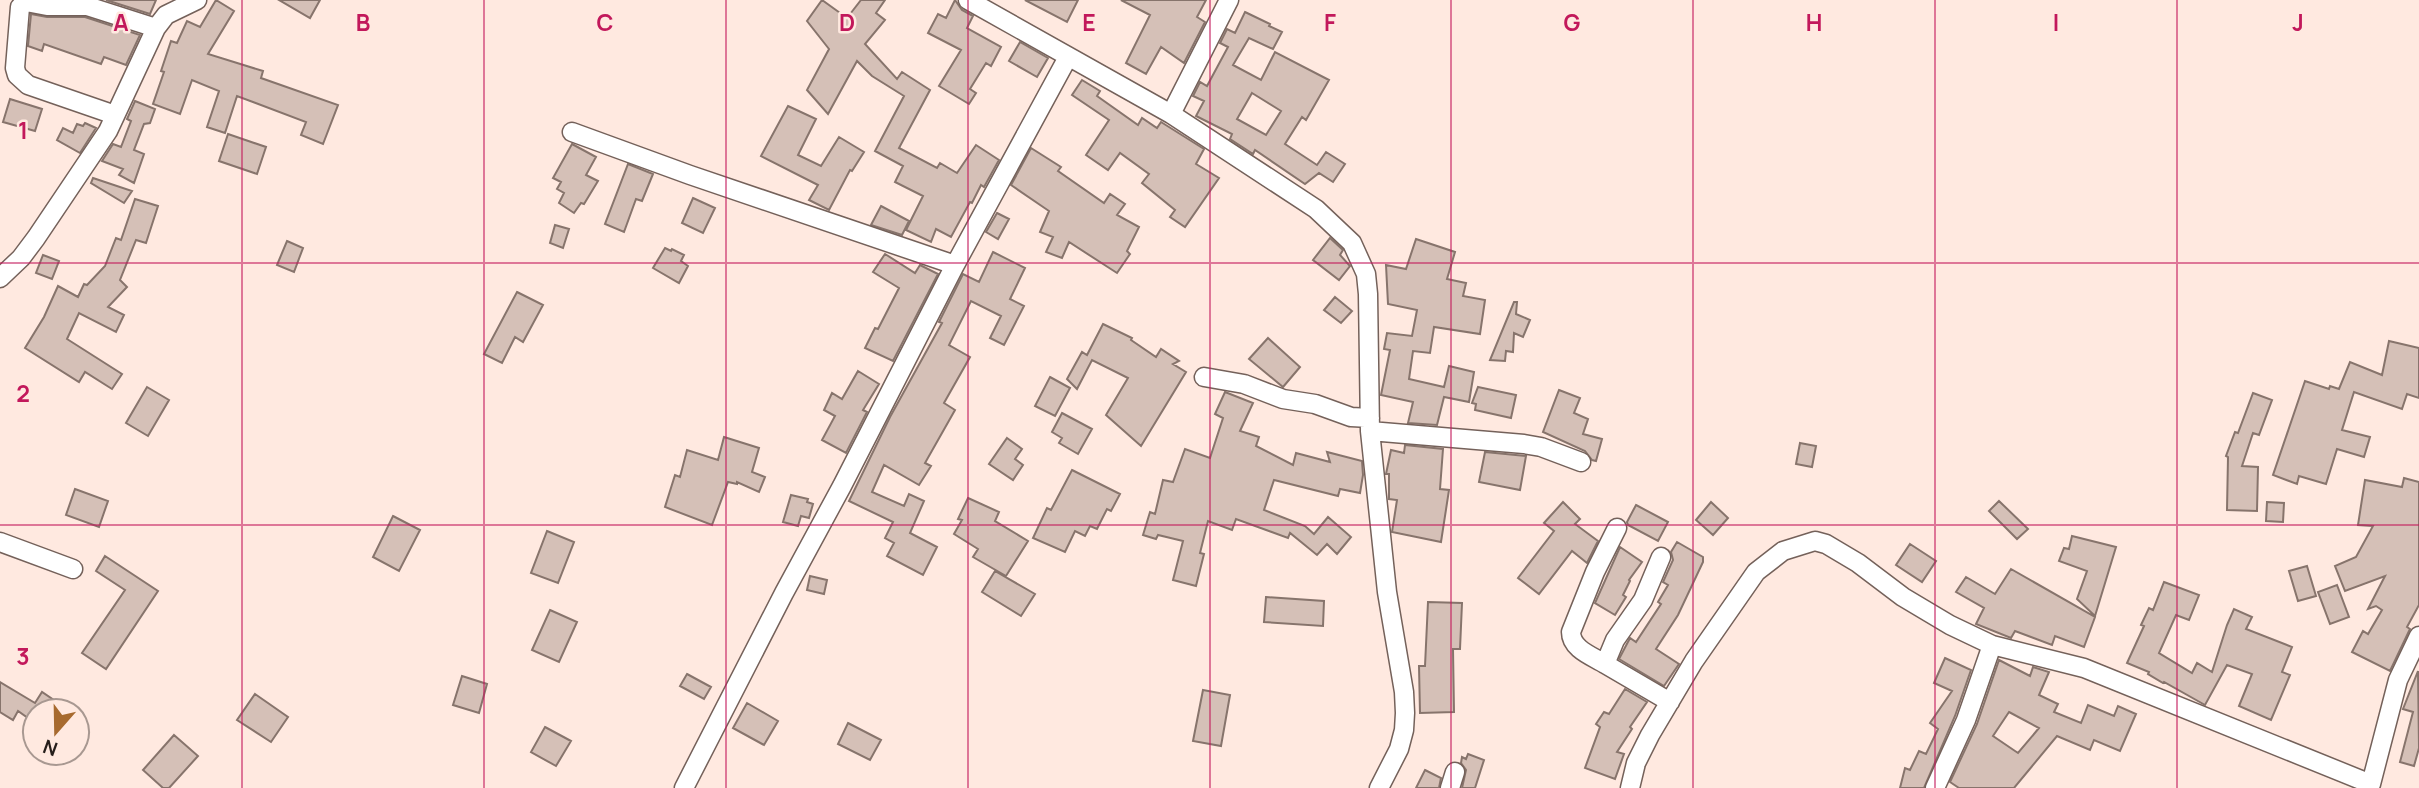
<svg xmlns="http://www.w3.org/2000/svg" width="2419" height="788" viewBox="0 0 2419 788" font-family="Manrope,sans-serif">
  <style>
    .building { fill: #d5c0b7; stroke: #87746c; stroke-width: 2; fill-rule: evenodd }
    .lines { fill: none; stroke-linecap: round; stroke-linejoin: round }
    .minor-casing { stroke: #74615a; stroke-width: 21 }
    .minor { stroke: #fff; stroke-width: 18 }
    .grid { fill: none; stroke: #c2185b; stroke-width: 2; stroke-opacity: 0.55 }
    .grid-label { font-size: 23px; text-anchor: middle; font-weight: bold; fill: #c2185b; stroke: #ffe9e0; stroke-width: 5; stroke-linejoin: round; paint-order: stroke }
  </style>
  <rect width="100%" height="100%" fill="#ffe9e0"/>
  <path class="building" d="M106,0H156L150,14Z
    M216,0L234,11L208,54L263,71L261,78L338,105L323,144L301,135L306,122L237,96L225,133L207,127L219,91L192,80L180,114L153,104L164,72L161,71L171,41L177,43L187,21L200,27Z
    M279,0H320L310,18Z
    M822,0L847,18L861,0H885L876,13L885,20L865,44L897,79L902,72L930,90L899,148L937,168L940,163L957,173L976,145L999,160L984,187L981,185L972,203L970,202L951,237L936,229L931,242L906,230L923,196L895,182L903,166L875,151L904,96L872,76L857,61L828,114L807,90L829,49L807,21Z
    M955,0L962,10L973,16L967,28L1001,47L991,66L986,63L970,89L976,93L969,104L939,86L961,50L928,33L938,14L946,18Z
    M1025,0H1078L1067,22Z
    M1121,0H1206L1197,17L1205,22L1184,63L1161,47L1146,74L1126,63L1150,15Z
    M1245,12L1270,24L1269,26L1282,32L1273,49L1249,38L1233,65L1261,80L1275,52L1329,80L1306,120L1302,117L1285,144L1317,165L1326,152L1345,164L1333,182L1319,173L1305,184L1255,150L1253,154L1230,139L1232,134L1196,116L1204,101L1193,96L1200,82L1207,86L1228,47L1220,43L1227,29L1235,33ZM1252,93L1281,111L1266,135L1237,119Z
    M31,14L47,17H85L140,35L126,65L104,57L101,64L44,44L42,51L28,46Z
    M1020,42L1048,58L1037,77L1009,61Z
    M1082,80L1100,91L1097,96L1138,125L1142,118L1157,128L1161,122L1204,149L1196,164L1219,178L1185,227L1170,217L1175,210L1142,183L1149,174L1120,153L1108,170L1086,155L1109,120L1072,95Z
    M10,99L42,109L35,131L3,122Z
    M135,101L155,109L150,123L144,124L134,150L144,154L134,183L119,175L123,169L102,161L113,144L121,147L131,121L127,119Z
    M788,106L816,119L798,155L821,166L839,137L864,152L852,171L850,170L829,210L809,200L818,185L761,156Z
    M85,123L96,128L80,153L57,140L63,128L73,133L77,124L83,126Z
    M228,134L266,147L257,174L219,161Z
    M572,144L596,157L586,175L598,181L584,204L581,203L574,213L559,203L564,193L557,189L561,182L553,178Z
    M1031,148L1061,167L1058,171L1104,203L1110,194L1125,204L1117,215L1139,227L1127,251L1130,254L1117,273L1069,242L1062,258L1046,252L1053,237L1040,232L1049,211L1011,185Z
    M628,164L653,174L642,201L636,199L624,232L605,224Z
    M93,178L132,191L124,203L91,183Z
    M693,198L715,208L703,233L682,223Z
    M135,199L158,206L146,243L136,240L120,280L127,287L108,307L124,315L116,332L79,313L67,339L122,374L112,389L85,372L79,382L25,348L44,317L58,286L78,297L84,284L87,285L105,266L116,238L121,240Z
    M881,206L909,221L902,235L871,225Z
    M997,213L1009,219L998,239L986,232Z
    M555,225L569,229L563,248L550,243Z
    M1330,238L1343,250L1340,255L1350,266L1339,280L1313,260Z
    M1416,239L1455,252L1447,279L1466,283L1463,296L1485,300L1480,334L1434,327L1430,353L1413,351L1409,379L1444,387L1449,366L1474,372L1469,402L1444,397L1437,425L1408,423L1413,402L1381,395L1390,350L1384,349L1387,333L1412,336L1417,310L1388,304L1386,265L1406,269Z
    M287,241L303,248L294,272L277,265Z
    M665,248L671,251L672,249L684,255L681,261L688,266L679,283L653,268Z
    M993,252L1025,268L1010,299L1024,306L1004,345L990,338L1001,316L971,301L949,345L970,357L944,403L955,410L925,463L931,466L919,485L884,465L872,492L904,506L909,494L924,501L910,533L937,547L923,575L887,556L894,543L885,538L893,522L849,501L890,417L942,323L939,322L963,274L979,282Z
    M885,254L915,273L920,265L938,274L893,361L865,348L875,328L878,329L899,288L873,272Z
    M43,255L59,261L52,279L36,273Z
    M517,292L543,305L523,342L515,337L502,363L484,354Z
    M1335,297L1352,311L1341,323L1324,310Z
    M1514,302H1517L1516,314L1530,320L1523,337L1514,333L1513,352L1506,351L1505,361L1490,360Z
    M1103,324L1132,338L1131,340L1156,357L1161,349L1179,361L1173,364L1186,372L1141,446L1106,415L1128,378L1092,360L1077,389L1067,379L1082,352L1087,355Z
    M1268,338L1300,367L1283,387L1249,359Z
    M2389,341L2419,348V398L2407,394L2402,409L2354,392L2342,430L2370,437L2364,457L2337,449L2326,484L2299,476L2297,484L2273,475L2305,381L2329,389L2330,386L2339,389L2350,362L2382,375Z
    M858,371L879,384L863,410L867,412L846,453L822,440L835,416L824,410L832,393L842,399Z
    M1050,377L1070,388L1055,416L1035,406Z
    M147,387L169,400L148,436L126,423Z
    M1478,387L1516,395L1511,418L1475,410L1476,404L1472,403Z
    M1559,390L1580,398L1574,413L1588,419L1583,434L1602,439L1596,461L1592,460L1585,451L1543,432Z
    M1225,392L1253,403L1240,431L1259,437L1256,446L1293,465L1296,453L1330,462L1327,452L1362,461L1363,475L1360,493L1340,489L1338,496L1274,480L1264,510L1305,526L1314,534L1328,517L1351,537L1337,554L1327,544L1317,555L1290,533L1288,538L1236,519L1232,530L1208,521L1200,553L1204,554L1196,586L1173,580L1183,541L1158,535L1156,539L1143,535L1150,512L1155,514L1163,480L1173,482L1185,449L1210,458L1223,418L1215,414Z
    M2253,393L2272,400L2259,435L2253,433L2242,466L2258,467L2257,511L2227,510L2228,457L2226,456L2235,432L2238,433Z
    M1062,413L1092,429L1078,454L1059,443L1062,438L1052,432Z
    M724,437L759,448L752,472L765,477L759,492L737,482V484L728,482L712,525L665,507L675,475L680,477L687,450L718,460Z
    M1007,438L1022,449L1015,459L1023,465L1013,480L989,464Z
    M1800,443L1816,446L1812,467L1796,464Z
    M1405,445L1443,449L1440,489L1449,490L1441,542L1392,532L1397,500L1389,499V474H1386L1391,450L1404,453Z
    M1485,452L1526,456L1520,490L1479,482Z
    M1072,470L1120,494L1111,511L1107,509L1097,529L1090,526L1085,536L1075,531L1065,552L1033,538L1047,508L1051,510Z
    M2404,478L2419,482V605L2407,627L2410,629L2390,671L2352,652L2363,631L2368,634L2382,610L2376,606L2368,609L2385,576L2345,591L2335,566L2356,557L2373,526L2358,525L2365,480L2402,487Z
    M75,489L108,501L99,527L66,515Z
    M791,495L808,499L807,502L813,504L809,518L801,516L798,526L783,522Z
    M968,498L999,512L995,521L1028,541L1006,576L973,557L978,549L954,534L962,520L958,519Z
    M1999,501L2028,529L2017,539L1989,511Z
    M1563,502L1580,519L1575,524L1598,541L1587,563L1572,551L1539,594L1518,578L1554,531L1544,523Z
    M1711,502L1728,518L1713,535L1696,520Z
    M2267,502L2284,503L2283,522L2266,521Z
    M1636,505L1668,522L1658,541L1628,525L1627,522Z
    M393,516L420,530L399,571L373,557Z
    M547,531L574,542L558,583L531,573Z
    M2072,536L2116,547L2095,616L2077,599L2087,571L2059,561L2064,548L2069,549Z
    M1677,542L1703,557V562L1678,615L1656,649L1679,664L1664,686L1619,659L1630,638L1636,642L1661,604L1658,602L1668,585L1663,582L1673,560L1671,552Z
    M1910,544L1936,561L1922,582L1896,565Z
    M1620,547L1642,562L1629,580L1630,581L1623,595L1626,597L1615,615L1595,603Z
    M105,556L158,591L106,669L82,653L125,590L96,571Z
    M2307,566L2316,596L2298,601L2289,571Z
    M2011,569L2095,617L2084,647L2055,636L2052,645L2015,631L2011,638L1976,624L1984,608L1956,592L1966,577L1995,594Z
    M995,571L1035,594L1021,616L982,592Z
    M810,576L827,580L824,594L807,590Z
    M2164,582L2199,595L2189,620L2176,615L2159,653L2192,673L2197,663L2212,672L2227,625L2234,609L2252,617L2246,629L2292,647L2282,672L2290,675L2271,720L2239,706L2252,674L2227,665L2205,705L2164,682L2163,683L2148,674L2149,672L2127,663L2144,626L2141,625L2149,608L2153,610Z
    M2337,585L2349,617L2330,624L2318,592Z
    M1266,597L1324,601L1323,626L1264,622Z
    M1428,602L1462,603L1460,649H1453L1454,712L1420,713L1419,666H1425Z
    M550,610L577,622L559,662L532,650Z
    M1945,658L1971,670L1955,716L1924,788H1900L1905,768L1910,770L1919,751L1926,754L1938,729L1930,723L1952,691L1934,683Z
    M1999,660L2030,676L2033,667L2049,672L2039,695L2058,704L2054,712L2081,723L2088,705L2114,716L2118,706L2136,714L2120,751L2094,740L2090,750L2057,736L2014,788H1959L1950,782L1977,724ZM2009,712L2039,728L2018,753L1993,736Z
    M2418,671L2419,748L2414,766L2400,762L2413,712L2403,709Z
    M687,674L711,687L704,699L680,686Z
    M462,676L487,684L479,713L453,705Z
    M0,682L35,703L42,692L70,711H35V723L18,711L13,720L0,712Z
    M1625,689L1647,702L1630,727L1632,729L1617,752L1624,754L1615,779L1585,768L1600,727L1596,724L1604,712L1609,714Z
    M1203,690L1230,695L1221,746L1193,741Z
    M255,694L288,717L271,742L237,720Z
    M747,703L778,721L764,745L733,728Z
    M848,723L881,740L870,760L838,744Z
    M545,727L571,741L556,766L531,752Z
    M174,735L198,756L169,788H163L143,770Z
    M1468,754L1484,760L1475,788H1462L1466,770L1461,763L1462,757L1466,759Z
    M1425,770L1441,778L1439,788H1416Z"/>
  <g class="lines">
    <g class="minor-casing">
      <path id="minor" d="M968,0L1171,114L1316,209L1352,243L1366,274L1368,294L1370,431L1387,592L1404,692L1405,713L1404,730L1399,749L1379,788
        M1171,114L1229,0
        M115,115L28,85L17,75L15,68L20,7L26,2L47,6H87L156,28
        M572,132L690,175L955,265
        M0,278L21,258L36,238L108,131L156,28L166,15L197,0
        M1204,377L1244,384L1283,399L1315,404L1351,417L1370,418
        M1370,431L1524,444L1541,447L1581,462
        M0,542L73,569
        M1661,557L1643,600L1615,640L1605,664L1670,702
        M1605,664C1592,656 1571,649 1571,632L1595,572L1617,528
        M684,788L784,593L842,486L955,265L1068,57
        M1450,788L1455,772
        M1630,788L1636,763L1650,735L1694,661L1756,572L1783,551L1815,541L1826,544L1858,563L1903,597L1950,625L1992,645L2084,668L2371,784L2398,680L2419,636
        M1935,788L1966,720L1992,645"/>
    </g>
    <use href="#minor" class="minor"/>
  </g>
  <path class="grid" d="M242,0V788M484,0V788M726,0V788M968,0V788M1210,0V788M1451,0V788M1693,0V788M1935,0V788M2177,0V788M0,263H2419M0,525H2419"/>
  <g class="grid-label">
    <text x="121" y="31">A</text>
    <text x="363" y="31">B</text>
    <text x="605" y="31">C</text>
    <text x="847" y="31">D</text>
    <text x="1089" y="31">E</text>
    <text x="1330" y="31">F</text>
    <text x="1572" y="31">G</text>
    <text x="1814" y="31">H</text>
    <text x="2056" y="31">I</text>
    <text x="2298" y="31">J</text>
    <text x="23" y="139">1</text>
    <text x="23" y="402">2</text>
    <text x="23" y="665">3</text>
  </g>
  <g transform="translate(56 732) rotate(200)"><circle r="33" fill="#ffe9e0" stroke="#a89891" stroke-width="2"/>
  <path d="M0-5L12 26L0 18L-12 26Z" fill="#a76a2f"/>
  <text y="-10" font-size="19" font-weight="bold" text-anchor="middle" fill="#261e1b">N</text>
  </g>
</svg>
